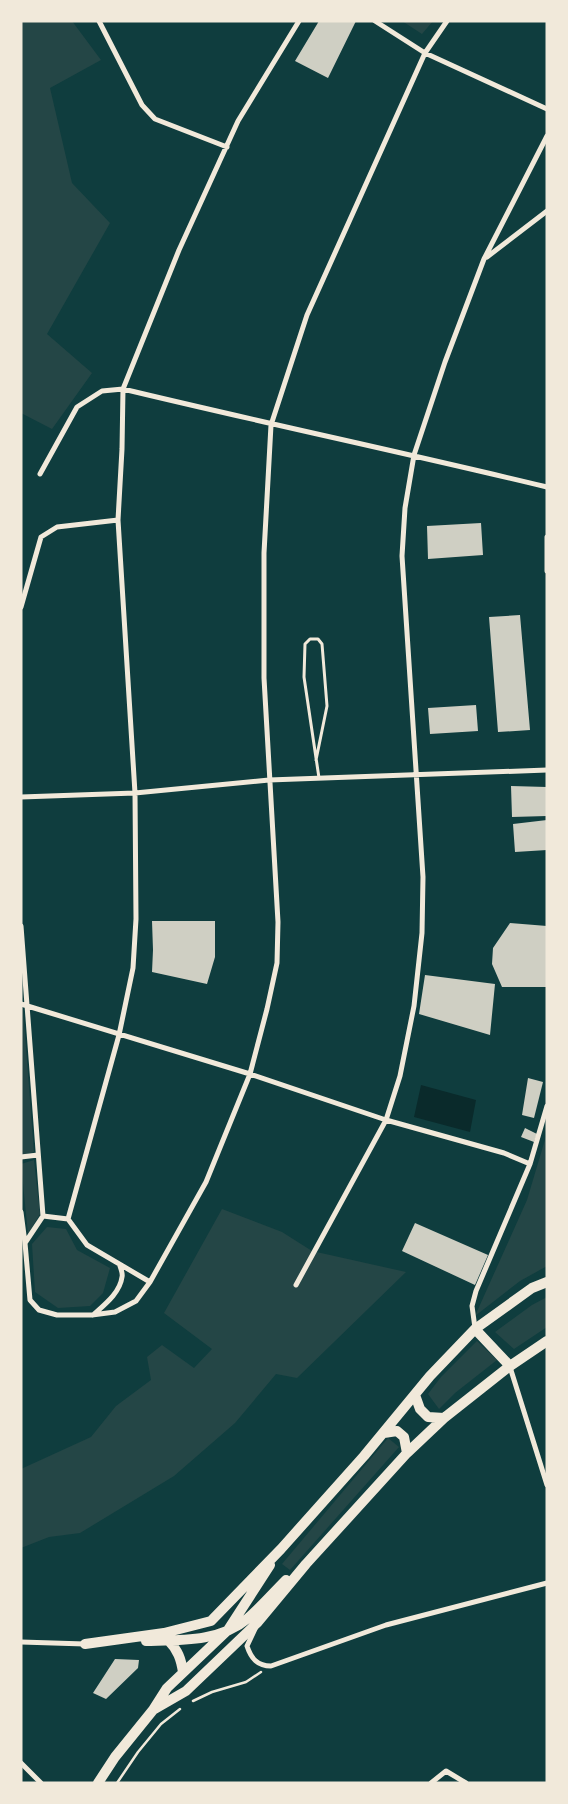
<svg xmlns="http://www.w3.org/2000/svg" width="568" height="1804" viewBox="0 0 568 1804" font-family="Jost,sans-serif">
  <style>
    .green { fill: #244646 }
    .water { fill: #0a2a2b }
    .building { fill: #cfcfc3 }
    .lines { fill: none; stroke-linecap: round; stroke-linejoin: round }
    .path { stroke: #f1e9da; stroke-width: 2.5 }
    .service { stroke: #f1e9da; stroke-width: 3 }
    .minor { stroke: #f1e9da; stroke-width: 5 }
    .trunk { stroke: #f1e9da; stroke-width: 10 }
  </style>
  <rect width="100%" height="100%" fill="#0f3d3e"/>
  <path class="green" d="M21,21H72L101,60L50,88L72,183L110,223L47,334L92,373L52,429L21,413Z
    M402,21H433L422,34Z
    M21,1008H23L34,1152L22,1155Z
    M547,1133V1266L520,1281L475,1316L527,1200Z
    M34,1160L40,1214L28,1234L21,1164Z
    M222,1209L282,1232L312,1251L406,1272L297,1378L276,1374L235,1423L174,1476L80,1533L49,1537L21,1548V1469L91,1437L116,1406L151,1380L147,1357L162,1345L194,1368L212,1349L164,1313Z
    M47,1227L66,1229L77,1250L110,1268L103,1293L90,1306L58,1308L35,1292L32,1244Z
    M547,1297V1327L514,1349L495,1332L532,1305Z
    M477,1341L497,1360L455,1393L439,1409L428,1394L441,1377Z
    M388,1438L399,1447L290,1570L282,1564Z"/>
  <path class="water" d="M421,1085L476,1100L470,1132L414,1117Z"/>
  <path class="building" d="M319,21H356L328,78L295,61Z
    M481,523L483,555L428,559L427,526Z
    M520,615L530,730L498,732L489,617Z
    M476,705L478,731L430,734L428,708Z
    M511,786L547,787V816L512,817Z
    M547,820V850L515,852L513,824Z
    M152,921H215V957L207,984L152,972L153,950Z
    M510,923L547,926V987H502L492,964L493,948Z
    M425,975L495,984L490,1035L419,1014Z
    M528,1078L543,1082L534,1118L522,1115Z
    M525,1128L537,1134L534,1142L521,1137Z
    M415,1223L488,1255L475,1285L402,1251Z
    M115,1659L139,1660L138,1668L106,1699L93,1693Z"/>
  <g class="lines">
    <path class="path" d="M193,1701L212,1692L246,1682L261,1672
      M117,1783L138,1752L161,1724L180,1709"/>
    <path class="service" d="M316,760L327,706L322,644L318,639H310L305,644L304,677L319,778"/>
    <path class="minor" d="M99,21L142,105L155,119L227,147
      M375,21L425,53L547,109
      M487,257L547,211
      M40,474L77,407L102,391L123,389C264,423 406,453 547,487
      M547,537V571
      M21,607L41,537L57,527L118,520
      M21,797L135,793L269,780L547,770
      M21,926L43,1216L25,1243L30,1300L39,1310L57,1315H92L115,1312L136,1301L150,1282L206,1182L250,1074L267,1009L277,963L278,922L264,678V553L271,425L307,315L425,53L447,21
      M21,1004L250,1074L386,1120L504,1153L530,1164
      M21,1157L38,1155
      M21,1212L25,1243
      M43,1216L68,1219
      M68,1219L119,1035L133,968L136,919L135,793L118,520L122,449L123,389L179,250L238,121L299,21
      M68,1219L87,1245L150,1282
      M296,1285L386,1120L400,1076L414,1006L422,933L423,877L402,556L405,508L414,455L445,362L484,259L547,136
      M93,1315C104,1305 120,1293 122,1277C123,1274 121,1269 120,1266
      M475,1328L472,1306L476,1291L530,1164L547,1106
      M510,1367L547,1485
      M255,1629L247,1646C251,1658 257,1666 271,1666L386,1625L547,1583
      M21,1642L85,1644
      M21,1763L41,1783
      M431,1783L446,1771L466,1783"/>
    <path class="trunk" d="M475,1329L510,1366
      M415,1395L420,1409L428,1417L444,1418
      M384,1433L397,1431L404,1437L407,1453
      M168,1640C178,1650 181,1659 183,1672
      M146,1641C179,1640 220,1642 247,1619C261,1607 273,1593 286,1580
      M85,1644L164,1633L211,1621L281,1549L364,1456L430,1376L475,1329L532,1288L547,1282
      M153,1710L186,1691L257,1623L306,1564L407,1453L444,1418L510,1366L547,1341
      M98,1783L115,1757L153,1710L167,1688L228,1630L270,1565"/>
  </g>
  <rect width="568" height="1804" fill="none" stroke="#f1e9da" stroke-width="45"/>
</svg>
